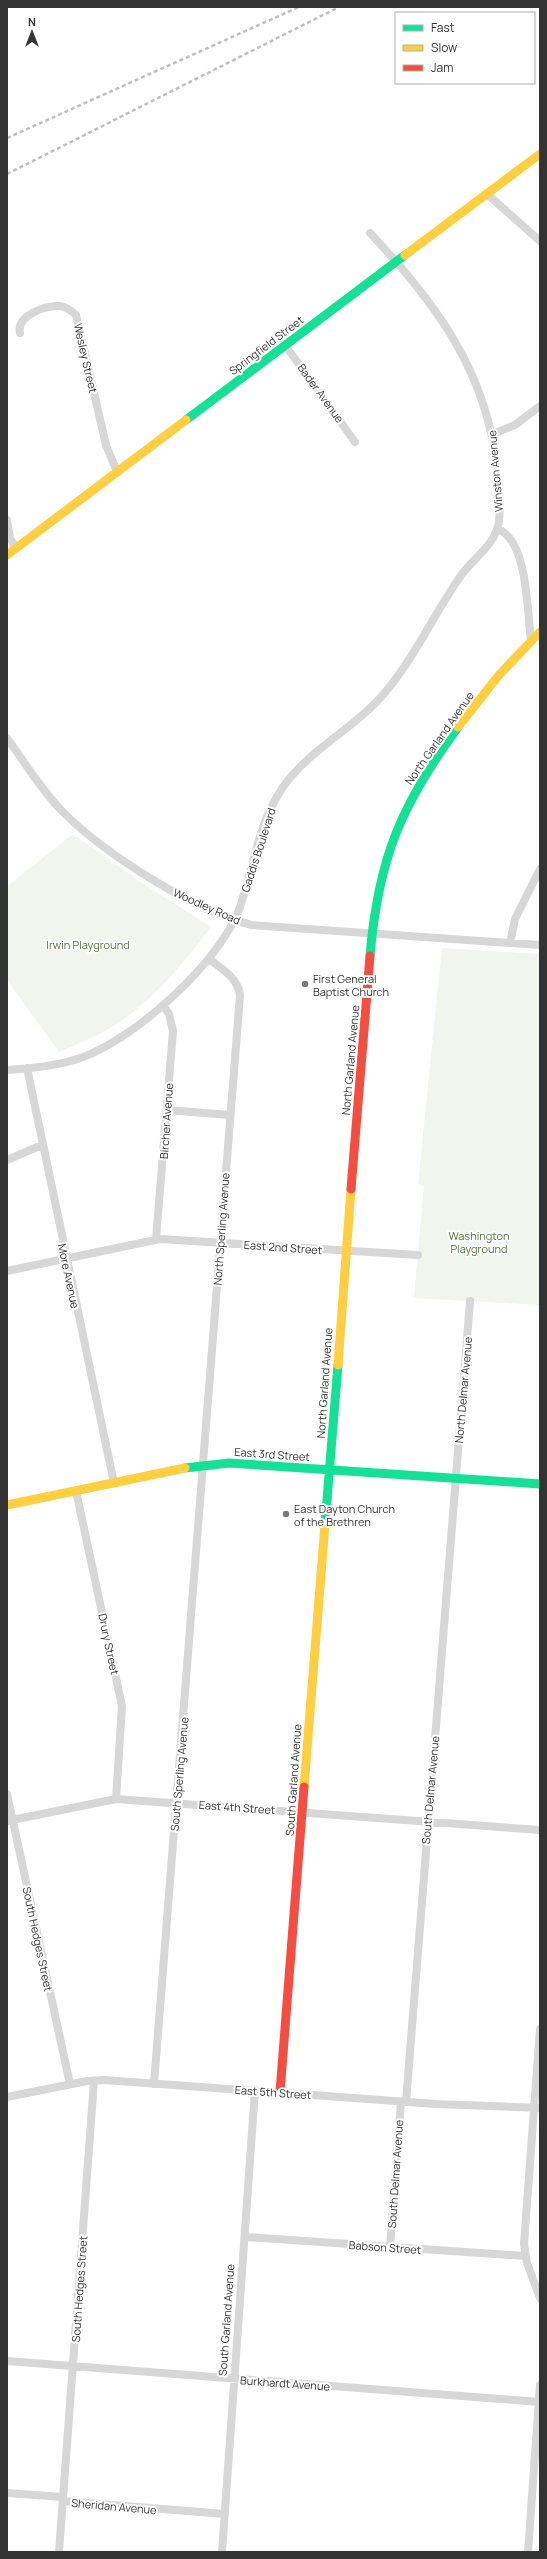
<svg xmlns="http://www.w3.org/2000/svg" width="547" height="2559" viewBox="0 0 547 2559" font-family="Manrope,sans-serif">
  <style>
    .green { fill: #f1f5ed }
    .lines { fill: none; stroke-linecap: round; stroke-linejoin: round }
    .street { stroke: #d7d7d7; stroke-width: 8 }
    .fast { stroke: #16e098; stroke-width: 9 }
    .slow { stroke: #ffcf43; stroke-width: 9 }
    .jam { stroke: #f24e42; stroke-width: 9 }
    .rail { stroke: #bebebe; stroke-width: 2.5; stroke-dasharray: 4 3; stroke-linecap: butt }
    .poi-dot { fill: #7a7a7a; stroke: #fff; stroke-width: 1.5 }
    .labels { text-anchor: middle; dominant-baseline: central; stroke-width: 4; stroke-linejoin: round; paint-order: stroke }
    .street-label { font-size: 11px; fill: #333; stroke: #fff }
    .park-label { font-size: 11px; fill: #56703f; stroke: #fff }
    .poi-label { font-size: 11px; fill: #333; stroke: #fff; text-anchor: start }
  </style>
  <rect width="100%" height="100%" fill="#fff"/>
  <path class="green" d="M73,834L142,883L211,927C183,964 152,1002 112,1027C96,1037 77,1044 59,1052L7,980V886Z
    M442,948L540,954V1305L414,1298L424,1185L418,1184Z"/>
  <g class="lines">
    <path class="street" d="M487,194L540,241
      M20,333C16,316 45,305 60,306C66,307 72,311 76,315L106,445L117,472
      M285,345L355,442
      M493,434L515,425L540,406
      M7,520L10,538L16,548
      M498,529C528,541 527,611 531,641
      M7,738C25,763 42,791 64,813C104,853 197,913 252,925L540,945
      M510,943L515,919L540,869
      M27,1068L114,1483
      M7,1070C33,1068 59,1066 83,1057C136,1038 221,961 240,907C254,865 259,816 289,779C317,745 359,725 387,690C416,655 435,612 462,574C475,557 496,544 499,521C501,505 499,487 497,471C488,373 436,303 370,233
      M167,1110L230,1115
      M7,1160L42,1145
      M156,1239L173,1031L169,1014L163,1005
      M7,1271L160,1239L418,1255
      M76,1491L122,1706L116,1799
      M7,1794L70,2084
      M7,1821L116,1799L540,1830
      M540,2029L524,2244L527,2263L540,2298
      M154,2084L240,995C238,978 221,968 209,959
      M7,2097L87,2081L104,2080L436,2104L540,2108
      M406,2102L470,1301
      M245,2237L525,2256
      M390,2247L401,2102
      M7,2361L540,2402
      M7,2493L63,2497
      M63,2501L225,2514
      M59,2552L94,2081
      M222,2552L255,2090
      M528,2552L540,2385"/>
    <path class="fast" d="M186,420L405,255
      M370,956C378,859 401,805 458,727
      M185,1468L229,1463L540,1484
      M325,1524L338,1365"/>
    <path class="slow" d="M405,255L540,154
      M7,555L186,420
      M458,727L499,675L540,632
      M338,1365L351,1189
      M7,1505L185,1468
      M304,1787L325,1524"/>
    <path class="jam" d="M351,1189L370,956
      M280,2092L304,1787"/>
    <path class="rail" d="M7,138L299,7
      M7,174L339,7"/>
  </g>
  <g class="poi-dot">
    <circle cx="305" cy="984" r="4"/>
    <circle cx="286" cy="1514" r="4"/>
  </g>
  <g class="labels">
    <g class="street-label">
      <text transform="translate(266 345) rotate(-37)">Springfield Street</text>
      <text transform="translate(86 358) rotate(77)">Wesley Street</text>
      <text transform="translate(321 393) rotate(54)">Bader Avenue</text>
      <text transform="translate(495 471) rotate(-95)">Winston Avenue</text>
      <text transform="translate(439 738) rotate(-55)">North Garland Avenue</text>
      <text transform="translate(258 850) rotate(-72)">Gaddis Boulevard</text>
      <text transform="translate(207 906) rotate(24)">Woodley Road</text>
      <text transform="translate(350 1060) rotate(-85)">North Garland Avenue</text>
      <text transform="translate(166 1121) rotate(-86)">Bircher Avenue</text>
      <text transform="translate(221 1229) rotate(-86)">North Sperling Avenue</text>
      <text transform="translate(283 1247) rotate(4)">East 2nd Street</text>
      <text transform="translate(69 1276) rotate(78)">More Avenue</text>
      <text transform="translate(324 1383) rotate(-86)">North Garland Avenue</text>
      <text transform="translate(463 1390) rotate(-85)">North Delmar Avenue</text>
      <text transform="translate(272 1454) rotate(4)">East 3rd Street</text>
      <text transform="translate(109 1644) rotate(78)">Drury Street</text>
      <text transform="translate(179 1774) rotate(-85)">South Sperling Avenue</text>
      <text transform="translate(293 1780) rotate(-86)">South Garland Avenue</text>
      <text transform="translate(430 1790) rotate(-85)">South Delmar Avenue</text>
      <text transform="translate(237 1807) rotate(4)">East 4th Street</text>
      <text transform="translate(38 1939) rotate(78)">South Hedges Street</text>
      <text transform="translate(273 2092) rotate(4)">East 5th Street</text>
      <text transform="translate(395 2174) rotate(-86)">South Delmar Avenue</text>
      <text transform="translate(385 2247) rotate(4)">Babson Street</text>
      <text transform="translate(79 2289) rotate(-86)">South Hedges Street</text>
      <text transform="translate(226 2320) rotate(-86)">South Garland Avenue</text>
      <text transform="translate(285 2383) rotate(4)">Burkhardt Avenue</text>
      <text transform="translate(114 2506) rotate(5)">Sheridan Avenue</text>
    </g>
    <g class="park-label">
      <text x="88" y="944">Irwin Playground</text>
      <text x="479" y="1235">Washington<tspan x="479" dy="13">Playground</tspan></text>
    </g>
    <g class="poi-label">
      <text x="313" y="978">First General<tspan x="313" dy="13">Baptist Church</tspan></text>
      <text x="294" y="1508">East Dayton Church<tspan x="294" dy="13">of the Brethren</tspan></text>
    </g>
  </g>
  <rect width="547" height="2559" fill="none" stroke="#333333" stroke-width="16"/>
  <rect x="395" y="12" width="140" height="72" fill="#ffffff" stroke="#adadad"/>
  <rect x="403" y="25" width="20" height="6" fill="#16e098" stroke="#adadad"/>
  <text x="431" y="32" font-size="12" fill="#333333">Fast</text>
  <rect x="403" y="45" width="20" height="6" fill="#ffcf43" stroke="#adadad"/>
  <text x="431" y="52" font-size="12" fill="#333333">Slow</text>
  <rect x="403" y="65" width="20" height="6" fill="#f24e42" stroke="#adadad"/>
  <text x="431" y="72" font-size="12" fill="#333333">Jam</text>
  <g transform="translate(32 32)" stroke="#ffffff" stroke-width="3" paint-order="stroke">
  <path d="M0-3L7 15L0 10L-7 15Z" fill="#333333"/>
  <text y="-6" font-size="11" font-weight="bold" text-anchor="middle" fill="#333333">N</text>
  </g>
</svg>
